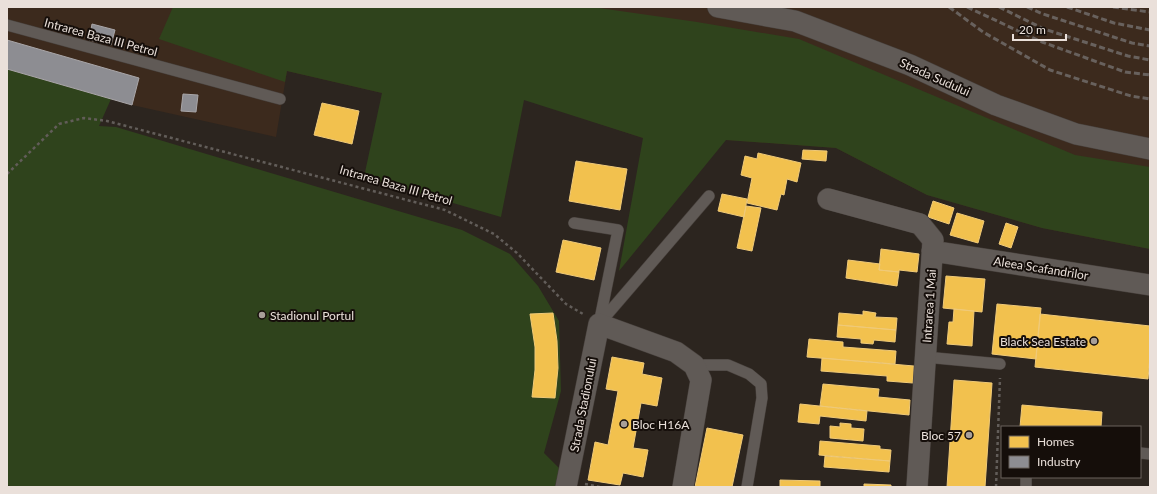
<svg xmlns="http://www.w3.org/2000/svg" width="1157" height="494" viewBox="0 0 1157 494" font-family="Lato,sans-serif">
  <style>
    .built { fill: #3c2a1d }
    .green { fill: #2f431c }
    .homes { fill: #f2c14e; stroke: #f0ca78 }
    .industry { fill: #8d8d92; stroke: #a9a6a8 }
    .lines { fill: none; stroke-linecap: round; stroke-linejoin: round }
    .lane-casing { stroke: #47403c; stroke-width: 12 }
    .street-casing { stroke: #47403c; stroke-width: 22 }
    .path { stroke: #625d59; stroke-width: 2.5; stroke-dasharray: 3 3; stroke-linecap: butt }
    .lane { stroke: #605a56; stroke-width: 11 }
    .street { stroke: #605a56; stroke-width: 21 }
    .rail { stroke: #68615d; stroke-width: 3; stroke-dasharray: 6 3; stroke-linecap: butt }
    .poi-dot { fill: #a89f99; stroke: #150e0a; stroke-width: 1.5 }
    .labels { text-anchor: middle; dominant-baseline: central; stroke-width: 4; stroke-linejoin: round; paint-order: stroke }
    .street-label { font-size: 12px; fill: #eae0da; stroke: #150e0a }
    .poi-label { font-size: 12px; fill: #eae0da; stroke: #150e0a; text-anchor: start }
  </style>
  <rect width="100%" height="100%" fill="#2c251f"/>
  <path class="built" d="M7,7H1150V249L1042,228L927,195L836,148L726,140L643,138L524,99L382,93L287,71L276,137L132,105L7,69Z"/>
  <path class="green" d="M173,7H592L697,22L799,39L1075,155L1150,167V249L1042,228L927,195L836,148L726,140L619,271L643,138L524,100L501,217L364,177L382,93L287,71L285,82L159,39Z
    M7,69L111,99L99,126L116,127L462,230L510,254L538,286L559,321L561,391L544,453L559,468L555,487H12L7,485Z"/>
  <path class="homes" d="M322,103L359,111L352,144L314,135Z
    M803,150L827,151L826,161L802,159Z
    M758,153L801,163L797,182L787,179L784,195L781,194L777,210L747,203L752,178L741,175L745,156L757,159Z
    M576,161L627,169L620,210L569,201Z
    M722,194L747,199L744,217L718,211Z
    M933,201L954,208L949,224L928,217Z
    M746,206L761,208L752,251L737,248Z
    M957,213L984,221L978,243L950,235Z
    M1006,223L1018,227L1011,248L999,244Z
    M563,240L601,248L594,280L556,272Z
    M881,249L919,254L917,272L899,270V272L879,270Z
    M848,260L880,264L879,270L899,272L897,286L846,278Z
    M946,276L985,279L982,312L943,308Z
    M997,304L1041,308L1036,359L992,354Z
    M954,309L974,311L972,346L947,344L949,322H953Z
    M863,311L876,313L875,317L897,318L896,330L838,325L839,313L863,315Z
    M553,313L557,341L558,368L555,398L532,397L535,370V347L530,314Z
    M1040,314L1150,326V356L1148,379L1035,367Z
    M838,325L896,330L895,342L874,340L873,344L861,343V339L837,337Z
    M809,339L843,342V347L896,351L895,364L807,357Z
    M612,357L644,363L642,374L662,378L657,406L641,403L633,448L648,450L643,477L623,473L620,485L588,480L595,442L608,445L618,391L606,389Z
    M822,358L914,366L913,383L887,381V376L821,371Z
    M954,380L992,383L985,487H947Z
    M823,384L879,389L878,397L910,400L909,415L820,406Z
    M800,404L867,411L866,421L820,416L819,424L798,422Z
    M1022,405L1102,412L1101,427H1020Z
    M840,423L851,424V428L864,429L863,441L830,438V426L840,427Z
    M707,428L743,435L732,487H695Z
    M820,441L880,446V449L891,450L890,461L819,455Z
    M825,456L890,461L889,472L824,467Z
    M780,480L820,481V487H780Z
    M864,484L891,485V487H864Z"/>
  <path class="industry" d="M92,24L115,30L111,45L89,40Z
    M7,40L139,78L132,105L7,69Z
    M183,94L198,95L196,112L181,111Z"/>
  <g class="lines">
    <g class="lane-casing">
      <path id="lane" d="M7,25L280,99
        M574,223L618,230L599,324
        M599,324L709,196
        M925,357L1000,364
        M694,365H728L749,374L761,384L762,398L747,487
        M1140,453L1150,454
        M1026,487V477"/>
    </g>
    <g class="street-casing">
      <path id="street" d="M718,7L795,21L910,65L996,105L1076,134L1150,149
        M828,199L920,224L933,240L917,487
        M932,251L1150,285
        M566,487L599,324L676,352L694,365L701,380L683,487"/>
    </g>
    <path class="path" d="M7,174L59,124L84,118L107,121L445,210L494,234L517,253L566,304L583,314
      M585,484L600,487
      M996,487L1000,378"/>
    <use href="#lane" class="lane"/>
    <use href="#street" class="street"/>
    <path class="rail" d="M949,7L983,32L1050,70L1131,96L1150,99
      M967,7L1042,42L1125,72L1150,75
      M999,7L1044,29L1128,56L1150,60
      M1027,7L1043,14L1132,43L1150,46
      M1067,7L1114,23L1150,30
      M1113,7L1150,12"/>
  </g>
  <g class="poi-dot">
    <circle cx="262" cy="315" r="4"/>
    <circle cx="1094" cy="341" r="4"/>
    <circle cx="624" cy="424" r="4"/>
    <circle cx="969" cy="435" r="4"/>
  </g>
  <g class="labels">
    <g class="street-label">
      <text transform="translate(101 37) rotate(15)">Intrarea Baza III Petrol</text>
      <text transform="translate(935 77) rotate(24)">Strada Sudului</text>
      <text transform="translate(396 185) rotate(16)">Intrarea Baza III Petrol</text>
      <text transform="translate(1041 268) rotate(9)">Aleea Scafandrilor</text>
      <text transform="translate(929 306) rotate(-86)">Intrarea 1 Mai</text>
      <text transform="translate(583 405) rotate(-79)">Strada Stadionului</text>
    </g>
    <g class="poi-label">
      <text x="270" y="315">Stadionul Portul</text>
      <text x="1086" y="341" text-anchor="end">Black Sea Estate</text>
      <text x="632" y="424">Bloc H16A</text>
      <text x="961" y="435" text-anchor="end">Bloc 57</text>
    </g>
  </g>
  <rect width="1157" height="494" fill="none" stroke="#eae0da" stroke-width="16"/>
  <rect x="1001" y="426" width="140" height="52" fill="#150e0a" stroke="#6a625d"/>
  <rect x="1009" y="436" width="20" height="12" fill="#f2c14e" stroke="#6a625d"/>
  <text x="1037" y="446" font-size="12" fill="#eae0da">Homes</text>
  <rect x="1009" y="456" width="20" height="12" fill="#8d8d92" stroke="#6a625d"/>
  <text x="1037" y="466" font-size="12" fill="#eae0da">Industry</text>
  <path d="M1013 34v6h53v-6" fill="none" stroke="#eae0da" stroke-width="2"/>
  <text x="1019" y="34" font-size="12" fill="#eae0da" stroke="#150e0a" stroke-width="3" paint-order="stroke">20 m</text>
</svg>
